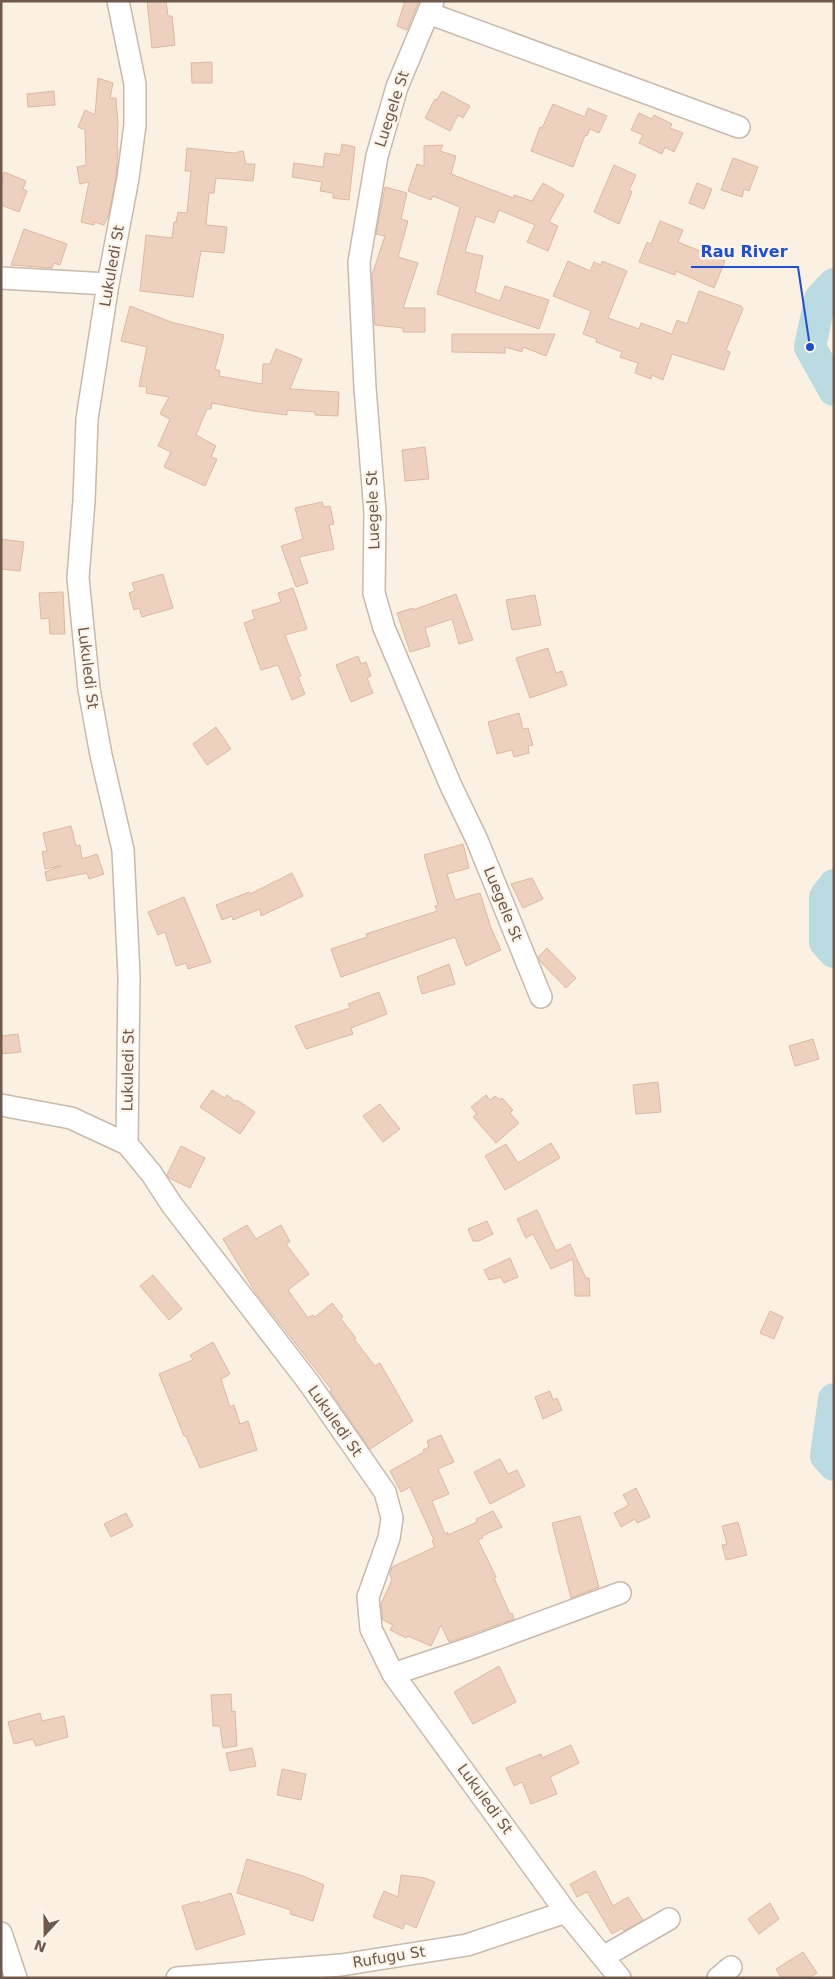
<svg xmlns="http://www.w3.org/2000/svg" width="835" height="1979" viewBox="0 0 835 1979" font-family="'DejaVu Sans',sans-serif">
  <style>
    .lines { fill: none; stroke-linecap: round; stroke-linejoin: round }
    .river { stroke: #badbe1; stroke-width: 32 }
    .building { fill: #edd1be; stroke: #deb8a0 }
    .minor-casing { stroke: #c9b9ab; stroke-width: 24 }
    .minor { stroke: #fff; stroke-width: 21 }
    .labels { text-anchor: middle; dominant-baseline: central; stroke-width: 5; stroke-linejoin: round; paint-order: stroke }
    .street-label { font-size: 15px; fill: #6f594c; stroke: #fdf5e9 }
    .leader { fill: none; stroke: #1d4ed8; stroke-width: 2 }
    .callout-dot { fill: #1d4ed8; stroke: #fdf5e9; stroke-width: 2 }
    .callout-label { font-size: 16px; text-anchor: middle; font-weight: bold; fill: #1d4ed8; stroke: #fdf5e9; stroke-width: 5; stroke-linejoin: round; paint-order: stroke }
  </style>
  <rect width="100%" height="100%" fill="#faf1e3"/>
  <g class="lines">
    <path class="river" d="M834,284L820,299L810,347L834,390
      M834,885L825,897V942L834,952
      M834,1399L826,1456L834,1465"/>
  </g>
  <path class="building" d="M147,1H166L168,16H172L175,45L152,48Z
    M405,1H419L407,30L397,26Z
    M212,62V83H192L191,63Z
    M98,78L113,83L110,98H116L118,125L117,148H118L116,176L109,214L104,225L94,222V225L81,222L89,182L80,184L77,167L86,165L85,130L78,127L85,110L95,115Z
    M54,91L55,105L28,107L27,94Z
    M442,91L470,106L463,118L458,115L450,131L425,118L435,99L437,100Z
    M553,104L585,117L588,108L607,116L599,133L590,129L587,136L585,135L573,167L531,151L540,127L542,128Z
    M639,113L652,119L654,115L672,124L670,128L683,133L674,152L665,147L662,154L639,143L643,135L631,130Z
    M342,144L355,147L349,200L333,198V193L320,191L322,182L292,177L294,163L323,167L325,153L340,155Z
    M443,145L440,151L456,156L451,174L513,198L514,195L532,201L543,183L564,195L549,222L558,226L548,251L527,242L535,225L499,210L494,223L476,216L465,252L483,256L475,292L500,301L505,286L549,300L539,329L437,294L460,207L433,196L431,200L408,191L417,164L424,166V146Z
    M187,148L234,153L243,151L246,164H255L253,181L216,178L214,193H209L206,225L227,227L224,253L201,251L193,297L140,291L146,235L172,238L174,222H176L178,212L187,213L191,171H185Z
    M733,158L758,167L749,191L744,189L742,197L721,190Z
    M614,165L636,175L629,190L632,192L619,224L594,212Z
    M4,172L26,181L23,189L27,191L19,212L1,205V186Z
    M697,183L712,189L704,209L689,203Z
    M385,187L407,193L401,219L408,221L398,257L418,263L403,308H425V332H403V328L375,325L372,275L385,236L376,234Z
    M660,221L683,230L678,242L725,261L714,288L676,271L675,275L639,262L647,242L651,244Z
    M24,229L67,244L60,265L54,263L52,268L11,265Z
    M568,261L590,271L594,262L601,265L602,261L627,271L608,318L639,329L641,323L672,334L677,320L687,324L699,291L741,306L743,309L726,350L730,352L724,370L672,354L663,380L652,375L651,379L635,373L638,363L620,357L622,352L596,342L597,339L583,334L591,311L553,296Z
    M130,306L171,322L224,335L215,369L220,371L219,376L262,384L263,364H270L276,349L302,359L290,389L339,392L338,416L315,415V412L287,410V415L254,411L212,403L211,409H207L196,435L216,446L211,457L217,459L205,486L164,467L171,452L158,446L170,419L160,414L169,397L146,393L147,387L139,386L147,347L121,341Z
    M452,334H555L546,356L523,347L522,352L505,347V353L452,352Z
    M425,447L429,479L405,481L402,450Z
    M322,502L324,507L330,506L334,524L329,525L334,549L299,557L308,583L296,587L281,546L303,539L295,508Z
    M1,539L24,542L20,571L1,569Z
    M163,574L173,608L142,617L139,608L134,610L129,593L135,591L132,583Z
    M293,588L307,629L285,635L301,676L298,677L305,694L292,700L278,665L261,670L244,623L255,619L252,611L281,602L278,593Z
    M63,592L65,634H50L49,618L41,619L39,593Z
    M456,594L473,640L459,644L452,619L425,628L430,646L410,652L397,613L413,608V610Z
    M535,595L541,625L512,630L506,600Z
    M548,648L556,673L562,671L567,685L530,698L516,658Z
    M358,656L361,664L366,662L371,676L367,678L373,693L351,702L336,665Z
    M519,713L523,729L528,728L533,745L528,746L529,753L514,757L512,750L497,754L488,722Z
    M216,727L231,749L207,765L193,744Z
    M71,826L76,846L80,845L82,859L97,854L104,874L89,879L87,873L47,881L45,872L61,866L45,869L42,852L47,851L43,833Z
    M463,844L469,868L447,874L455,900L480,893L491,928L501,950L466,966L455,937L341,977L331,949L367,937L366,934L437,911L435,906L438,905L424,855Z
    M292,873L303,896L261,916L260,909L233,920L232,916L222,920L216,905L249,892L250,894Z
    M532,878L543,899L523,908L511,884Z
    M184,897L211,962L188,969L186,963L176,966L165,932L158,935L148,912Z
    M547,948L576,978L566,988L540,961L538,957Z
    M449,964L455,984L422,994L417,977Z
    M379,992L387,1014L351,1028L353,1034L306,1049L295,1026L350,1008L348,1004Z
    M18,1034L21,1052L1,1054V1036Z
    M813,1039L819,1059L795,1066L789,1046Z
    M658,1082L661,1112L636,1114L633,1085Z
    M212,1090L225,1098L227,1095L236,1102L237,1100L255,1112L240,1134L200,1107Z
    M486,1095L490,1100L495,1096L500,1100L502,1098L513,1110L510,1113L519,1123L496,1143L473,1117L477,1114L471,1107Z
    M380,1104L400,1129L383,1142L363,1116Z
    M551,1143L560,1158L505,1190L485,1156L506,1144L518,1163Z
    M181,1146L205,1158L190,1188L169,1178L167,1175Z
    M537,1210L556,1251L570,1244L586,1278H589L590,1296H575L573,1259L551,1269L533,1234L526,1238L517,1219Z
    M487,1221L493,1234L479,1241H473L468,1229Z
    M247,1225L256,1239L281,1225L290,1242L286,1244L309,1274L288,1290L308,1318L313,1315L315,1317L332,1303L343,1317L341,1319L356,1338L354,1339L375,1366L380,1363L413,1421L370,1449L330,1391L332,1390L256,1293L223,1239Z
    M510,1258L518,1277L504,1283L501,1277L489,1280L484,1270Z
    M153,1275L182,1309L169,1320L140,1286Z
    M770,1311L783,1317L774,1339L760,1333Z
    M213,1342L230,1374L221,1379L230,1407L234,1405L240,1424L248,1421L257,1450L200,1468L186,1436H184L159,1374L193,1360L190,1355Z
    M550,1391L553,1400L557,1398L562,1410L543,1419L535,1397Z
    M441,1435L454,1462L438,1469L449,1494L432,1501L445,1534L448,1532V1535L477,1522L476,1519L493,1511L502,1527L482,1536L483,1538L478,1540L496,1577L494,1578L510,1614L512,1613L514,1619L449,1642L441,1625L431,1646L408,1636L406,1638L390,1630L393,1625L383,1620L381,1604L392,1580L390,1574L392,1567L435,1547L432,1541L434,1540L410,1487L401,1492L390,1471L424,1452L423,1450L429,1447L427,1441Z
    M500,1459L508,1474L517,1470L525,1486L490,1504L474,1472Z
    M636,1488L650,1517L637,1523L635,1519L621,1527L614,1513L629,1505L623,1495Z
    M126,1513L133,1526L111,1537L104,1524Z
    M580,1516L599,1587L571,1598L552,1523Z
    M738,1522L747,1555L726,1560L722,1545L727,1544L722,1526Z
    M499,1666L516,1702L473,1724L454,1692Z
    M231,1694L232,1712L235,1711L237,1746L223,1748L220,1726H213L211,1695Z
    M40,1713L42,1721L64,1716L68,1737L36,1746L33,1739L14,1744L8,1722Z
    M571,1745L579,1763L550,1777L557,1794L531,1804L522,1782L514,1786L506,1768L541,1754L542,1758Z
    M252,1748L256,1766L230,1771L226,1753Z
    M282,1769L306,1774L301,1800L277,1795Z
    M247,1859L303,1876L324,1885L313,1921L290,1914L291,1910L237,1893Z
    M595,1871L613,1906L628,1897L643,1920L624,1931L622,1928L612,1934L587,1892L577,1897L570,1884Z
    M401,1875L425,1878L435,1882L416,1928L405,1923L403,1929L373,1917L384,1891L398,1897Z
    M231,1893L245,1934L196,1950L182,1906L199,1901L200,1903Z
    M770,1903L779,1919L759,1934L748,1919Z
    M803,1952L817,1973L809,1978H781L776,1969Z"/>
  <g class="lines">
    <g class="minor-casing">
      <path id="minor" d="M118,1L135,84V125L128,178L108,284L87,419L84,501L78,578L89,689L101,755L123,850L129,976L127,1144L151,1173L172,1205L309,1383L385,1492L392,1518L389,1538L368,1597L371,1629L393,1674L566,1912L620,1978
        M433,1L397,87L377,156L359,262L365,388L375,512L374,593L384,628L451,786L477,840L541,997
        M428,13L739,127
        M1,278L108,284
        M1,1105L71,1118L127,1144
        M393,1674L474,1647L620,1593
        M1,1933L16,1978
        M603,1957L669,1919
        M177,1978L341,1965L467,1945L566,1912
        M718,1978L731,1967"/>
    </g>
    <use href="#minor" class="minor"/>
  </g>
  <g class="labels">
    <g class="street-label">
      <text transform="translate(392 109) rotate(-72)">Luegele St</text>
      <text transform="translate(112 266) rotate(-80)">Lukuledi St</text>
      <text transform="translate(373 510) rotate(-92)">Luegele St</text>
      <text transform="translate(88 668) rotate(83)">Lukuledi St</text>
      <text transform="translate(503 904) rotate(68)">Luegele St</text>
      <text transform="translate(128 1070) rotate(-89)">Lukuledi St</text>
      <text transform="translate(335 1421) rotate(55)">Lukuledi St</text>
      <text transform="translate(485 1799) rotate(54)">Lukuledi St</text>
      <text transform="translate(389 1957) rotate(-9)">Rufugu St</text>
    </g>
  </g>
  <path class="leader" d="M810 347L798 267H691"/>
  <circle class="callout-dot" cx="810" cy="347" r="5"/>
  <g class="callout-label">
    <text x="744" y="257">Rau River</text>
  </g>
  <rect width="835" height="1979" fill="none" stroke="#6f594c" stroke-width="5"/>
  <g transform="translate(45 1934) rotate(201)" stroke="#fdf5e9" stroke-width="4" paint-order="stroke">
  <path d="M0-4L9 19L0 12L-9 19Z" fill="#6f594c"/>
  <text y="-8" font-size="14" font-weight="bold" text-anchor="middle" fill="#6f594c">N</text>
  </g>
</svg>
